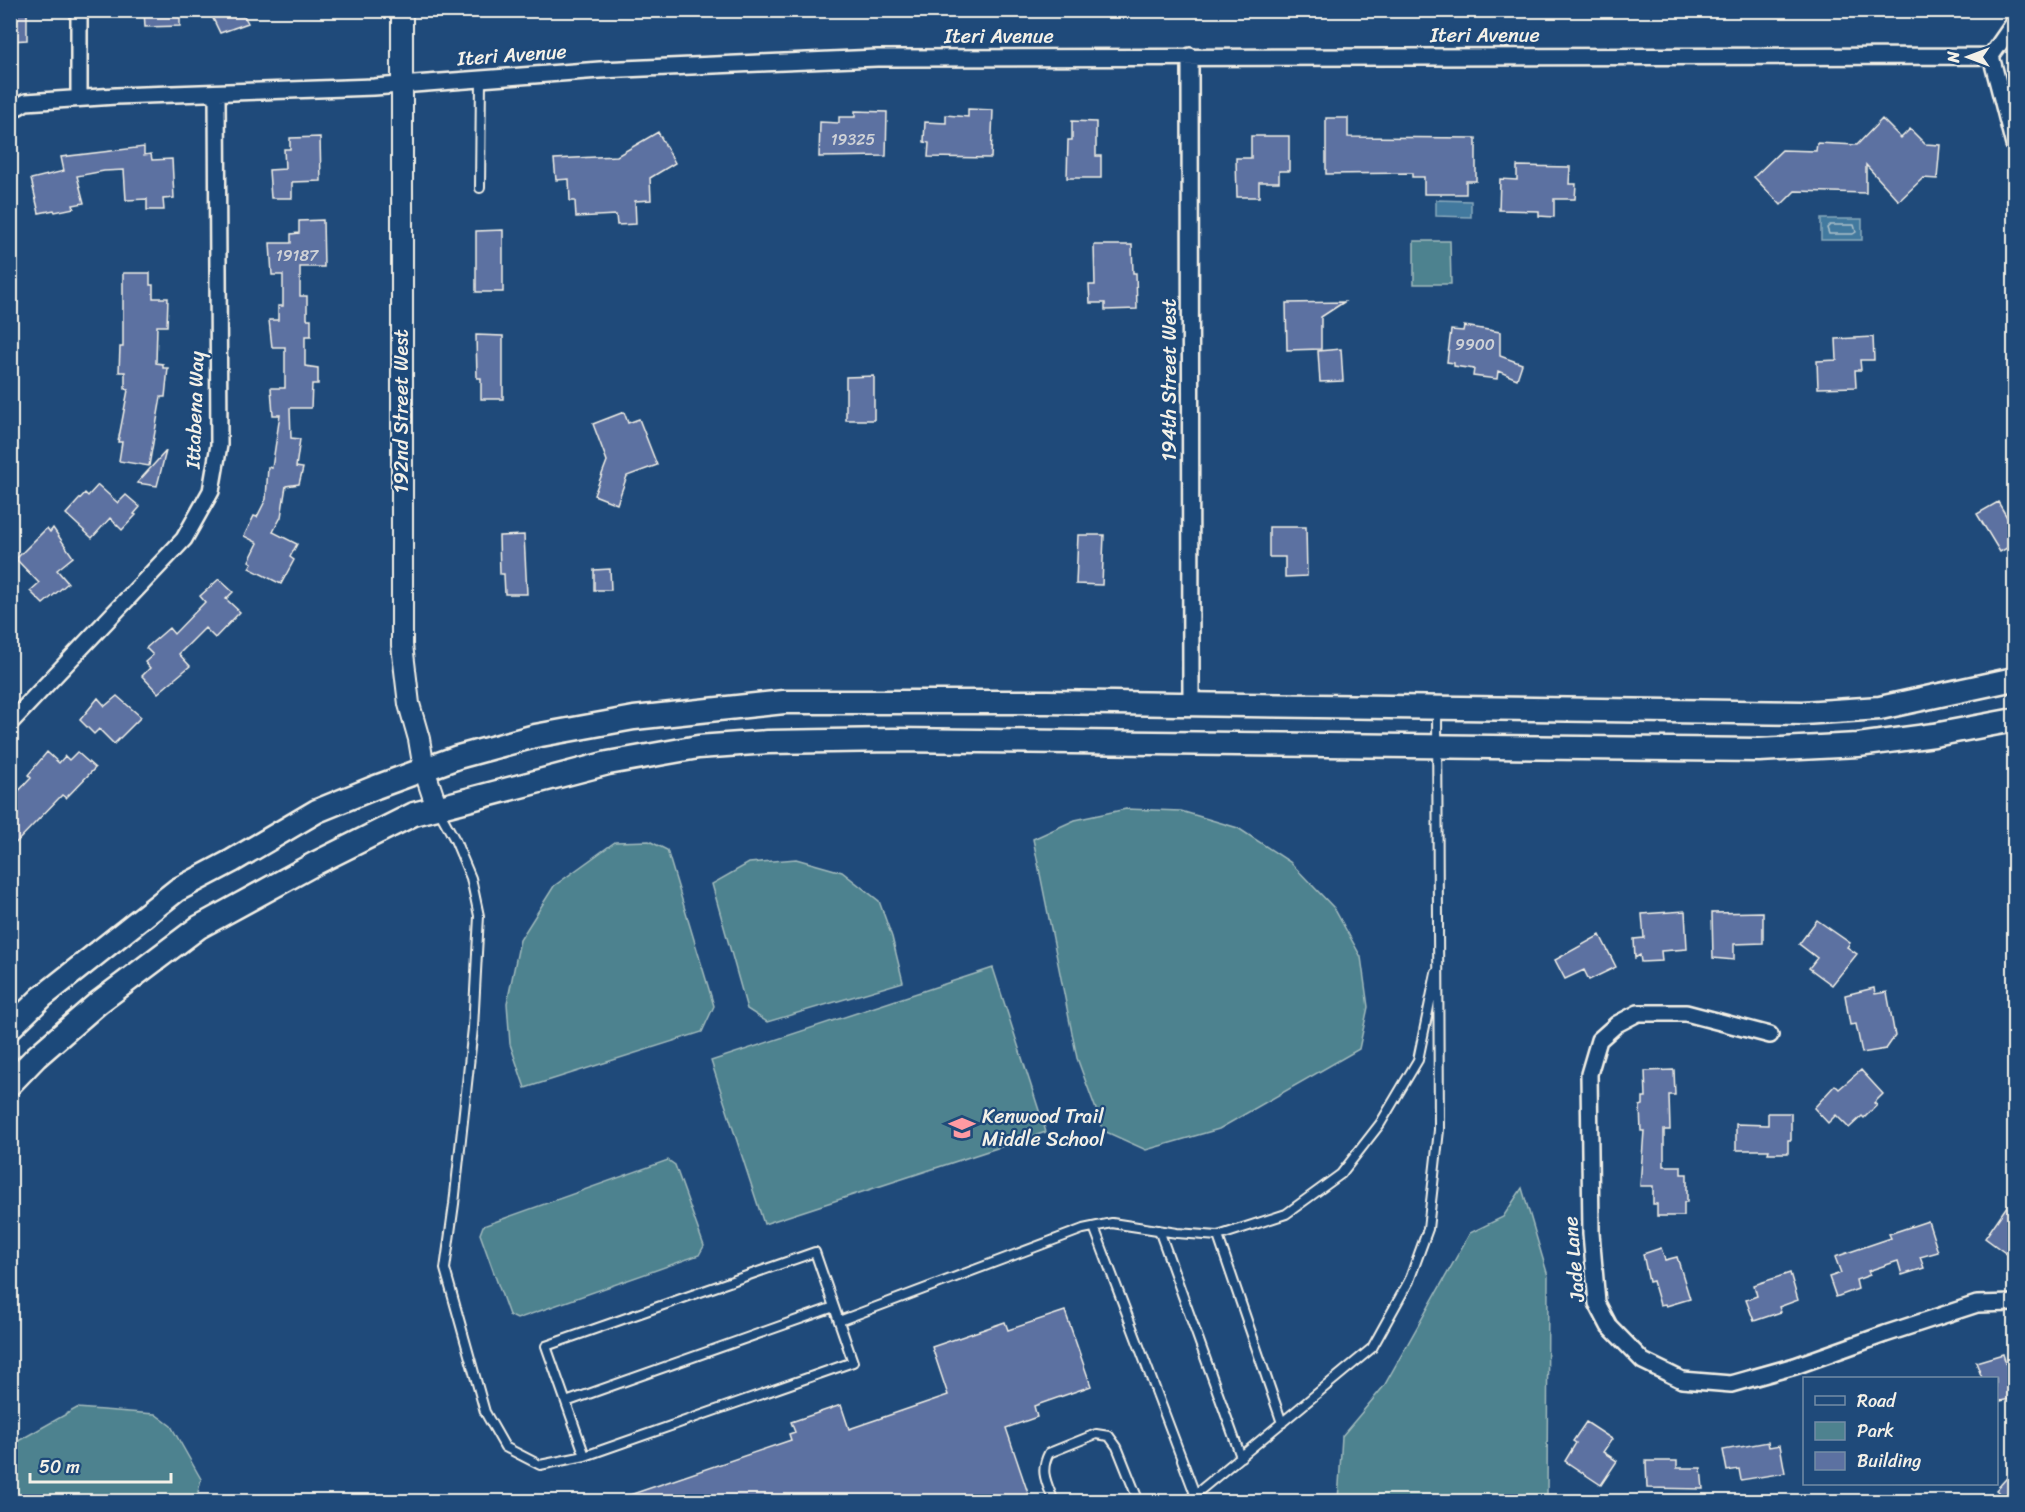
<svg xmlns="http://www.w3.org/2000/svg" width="2025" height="1512" viewBox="0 0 2025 1512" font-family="Sriracha,sans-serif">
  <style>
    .green { fill: #4e828f; stroke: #a1babc; stroke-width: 1.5 }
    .water { fill: #42799e; stroke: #89a9bc; stroke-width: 1.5 }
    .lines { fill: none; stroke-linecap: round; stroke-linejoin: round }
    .shore { stroke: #adc1ca; stroke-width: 1.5 }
    .building { fill: #5c71a1; stroke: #f4f1e8; stroke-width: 1.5 }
    .service-casing { stroke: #f4f1e8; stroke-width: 12 }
    .minor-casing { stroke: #f4f1e8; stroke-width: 20 }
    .tertiary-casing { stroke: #f4f1e8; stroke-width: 24 }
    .secondary-casing { stroke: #f4f1e8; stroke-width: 27 }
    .service { stroke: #1f4a7a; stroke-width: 8 }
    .minor { stroke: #1f4a7a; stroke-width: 15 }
    .tertiary { stroke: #1f4a7a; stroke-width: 20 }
    .secondary { stroke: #1f4a7a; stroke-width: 22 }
    .labels { text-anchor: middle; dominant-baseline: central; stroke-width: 4.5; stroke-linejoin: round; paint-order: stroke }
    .number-label { font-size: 16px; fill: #ced1d6 }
    .street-label { font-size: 20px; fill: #f4f1e8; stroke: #1f4a7a }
    .poi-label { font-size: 20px; fill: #f4f1e8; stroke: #1f4a7a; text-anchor: start }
  </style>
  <rect width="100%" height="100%" fill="#1f4a7a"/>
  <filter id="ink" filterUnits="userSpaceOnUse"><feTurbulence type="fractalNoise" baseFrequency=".0167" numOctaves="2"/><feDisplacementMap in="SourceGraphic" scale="12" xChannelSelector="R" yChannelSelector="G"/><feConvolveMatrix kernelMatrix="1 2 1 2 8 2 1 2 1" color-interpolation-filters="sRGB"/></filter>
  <g filter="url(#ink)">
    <path class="green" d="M1414,241H1450L1451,284H1414Z
      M1126,809L1181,811L1238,828L1290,862L1334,908L1361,957L1368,1007L1359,1049L1219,1129L1146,1150L1104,1131L1077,1058L1033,839L1075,820Z
      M649,841L667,850L714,1006L702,1032L525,1088L510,1044L507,1003L520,940L554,886L615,842Z
      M796,859L842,872L879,901L892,937L903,982L767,1022L747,1009L712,884L749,863Z
      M993,968L1046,1132L764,1224L711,1061Z
      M668,1160L675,1165L704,1246L699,1255L517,1319L509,1315L480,1234L483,1226Z
      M1522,1188L1548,1276L1547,1501H1338L1342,1436L1384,1386L1470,1233L1503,1217Z
      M77,1408L155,1414L171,1426L201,1479L196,1501H11V1445Z"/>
    <path class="water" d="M1436,200L1471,201V217L1436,216Z
      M1821,219H1862V240H1821Z"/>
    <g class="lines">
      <path class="shore" d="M1830,225H1854L1856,232L1853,234H1829L1827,228Z"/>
    </g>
    <path class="building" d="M10,10H27V40L10,41Z
      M144,10H180V26L145,27Z
      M209,10H241L248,23L220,33Z
      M968,109L993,110L991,158L928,157L929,143L924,142L925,122L946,123V115L968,117Z
      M855,111L887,112L886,156L819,157L820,122L839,123V117H855Z
      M1326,118H1348V137L1476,138V181H1466V194H1424V177H1412V173L1326,174Z
      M1882,119L1901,138L1910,129L1925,144L1940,145L1937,179L1923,178L1899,201L1866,165V193L1795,191L1781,205L1754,177L1782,150L1816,151L1817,143L1857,145Z
      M1072,121L1096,122V156H1101V178H1067L1068,140H1072Z
      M658,132L675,163L650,178L651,200L635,201L636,224L617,225L616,215L576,217L575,201H570L569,179L556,180L554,159L617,156Z
      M1251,136H1289V171H1279V182H1259V197H1237L1236,158H1251Z
      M320,137L321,181L292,182V198H271L269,170L285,169L284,149H290V138Z
      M144,147V155L151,154L152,160L172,159L174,198L163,199L164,210H147V199L126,200L124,170L104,171L77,176L84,203L73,205L74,208L55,212L54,210L39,213L31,179L64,171L61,157Z
      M1517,166L1570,167L1569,184H1576L1575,199H1554V217L1539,216V211L1499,210L1500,179L1517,180Z
      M323,220L324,267H300V296H307V319H311V336H305V366L318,368V384H312L311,408H290L291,438L300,439L296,467L303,468L299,484L286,486L281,517L273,532L297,544L290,557L294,560L281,584L249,568L252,563L249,561L258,543L244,536L254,516L257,517L266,499L268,467L272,468L280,415H273L271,388H285V347H272L269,320H278V306H283V275H272L270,243H291V234L299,233V221Z
      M503,230V292H476V231Z
      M1094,245H1132L1133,273H1136L1137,309L1105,310V303H1090L1089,285H1095Z
      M123,273H150V285H153V298H168L167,326H157L156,363L163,364V368H168L165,397H161L149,466L119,461L122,442H118L128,390L125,389V372H119L120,347H123Z
      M1344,302L1321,317V349L1287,350L1286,303Z
      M1464,326L1500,332V356L1522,364L1517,379L1498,371L1497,379L1473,376L1474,369L1454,366V363L1447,362L1451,330L1463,331Z
      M476,335L503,336V399H481V378H477Z
      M1873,337L1874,360H1860L1861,370H1855L1856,387L1818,388L1817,361L1837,360L1836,339Z
      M1341,349L1343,381L1320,382L1318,351Z
      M874,376V420H846V377Z
      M624,412L628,423L639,419L657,465L627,476L617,504L594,495L607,461L593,424Z
      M166,451L157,486L137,483Z
      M98,485L118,503L126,495L140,507L134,514L136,515L122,530L110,518L92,538L66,514L85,493L88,496Z
      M1998,502L2014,529V544L2000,552L1977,514Z
      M1269,527H1306L1307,576L1285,577V557H1269Z
      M47,528L50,532L53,528L73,557L57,570L68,583L43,604L30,591L39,583L16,559Z
      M524,535L527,594H505L504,574H500L499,536Z
      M1078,535H1104L1102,585L1076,584Z
      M610,569L611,590H594V570Z
      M219,579L233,592L226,599L240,612L215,638L205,628L179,654L190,666L158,693L142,676L150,668L145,662L153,655L146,648L169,628L174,634L205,602L200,596Z
      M117,696L141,717L114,744L99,729L94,734L80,720L98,698L105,706Z
      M47,752L59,763L65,756L69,760L77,752L95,768L66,798L62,795L10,849V800L31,778L28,775Z
      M1685,911L1687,949L1661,951L1662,961L1641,962L1640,955L1635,958L1634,939L1644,938L1642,914Z
      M1763,912V943L1734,944V960L1713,958L1712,913Z
      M1817,920L1850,943L1847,947L1857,954L1832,985L1809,968L1817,958L1799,944Z
      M1600,935L1616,967L1589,980L1584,970L1565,979L1555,960Z
      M1874,988L1875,994L1887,992L1895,1036L1886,1049L1862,1053L1856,1024L1850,1025L1845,995Z
      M1674,1070L1675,1095H1669L1670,1130H1664V1166H1681V1174H1687V1202H1684V1216H1657V1204H1653V1186H1640L1644,1131H1641L1640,1106L1643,1105V1097H1646L1645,1071Z
      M1861,1070L1883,1094L1874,1103L1877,1105L1864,1118L1862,1116L1849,1128L1836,1115L1828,1123L1814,1108L1835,1085L1839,1089Z
      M1768,1113H1791V1140H1788V1153H1768L1769,1150H1736V1124L1768,1125Z
      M2014,1196V1246L2008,1255L1985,1238Z
      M1928,1221L1938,1252L1920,1257L1924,1268L1902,1275L1898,1261L1868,1271L1870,1275L1856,1280L1858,1289L1836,1297L1829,1277L1841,1273L1835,1257L1891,1238L1889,1234Z
      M1661,1248L1665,1260L1677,1257L1690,1299L1666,1306L1665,1304L1660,1305L1653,1281L1649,1282L1643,1254Z
      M1790,1273L1798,1300L1779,1307L1781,1312L1754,1321L1746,1300L1757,1296L1754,1285Z
      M1065,1311L1091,1386L1034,1406L1037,1417L1006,1428L1031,1502H619L618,1499L791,1440L789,1434L795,1432L791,1422L841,1405L849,1429L948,1395L932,1347L1005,1322L1008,1330Z
      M2003,1354L2008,1370L2014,1368V1398L1996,1402V1378H1982L1976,1362Z
      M1586,1422L1612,1439L1603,1452L1617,1461L1601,1485L1565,1461L1576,1443L1573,1441Z
      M1768,1442L1769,1447L1780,1445L1785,1473L1741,1480L1739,1469L1727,1471L1723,1450Z
      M1646,1461H1677V1468H1701L1703,1489L1647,1488Z
      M2014,1470V1502H2009L1996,1490Z"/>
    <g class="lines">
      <g class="service-casing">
        <path id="service" d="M480,188L481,78
          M439,811L455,840L471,878L479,916L473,1028L454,1204L445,1269L485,1412L505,1447L540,1465L585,1456L853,1362L815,1252L546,1346L585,1456
          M1094,1227L1195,1494
          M1159,1230L1241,1457
          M1218,1236L1282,1423
          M839,1321L1083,1229L1112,1223L1177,1233L1218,1236L1286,1214L1341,1174L1380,1124L1418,1060L1436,973
          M566,1402L834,1307
          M1054,1502C1047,1483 1039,1472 1049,1453L1096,1434L1109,1436L1117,1447L1139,1502
          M1186,1502L1372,1348L1409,1281L1428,1229L1439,1130L1437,710"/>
      </g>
      <g class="minor-casing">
        <path id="minor" d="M79,10V98
          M1190,56L1191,704
          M1991,56L2014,145
          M1991,56L2014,23
          M10,111L26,102L116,96L374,87L600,70L877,58L1991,56
          M10,723L184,539L211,491L219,445L217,94
          M1770,1035L1686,1013H1638L1617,1024L1599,1040L1589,1074L1591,1233L1597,1303L1609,1326L1643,1361L1682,1380L1731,1384L1795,1366L1885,1334L1977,1304L2014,1303"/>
      </g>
      <g class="tertiary-casing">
        <path id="tertiary" d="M402,10V645L409,704L419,739L424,769L437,808"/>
      </g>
      <g class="secondary-casing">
        <path id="secondary" d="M10,1028L42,997L177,890L232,861L317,811L376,787L458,757L535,736L634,718L784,702H1047L1803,713L1880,708L2014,679
          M10,1084L36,1057L98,1003L199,927L316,863L414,814L608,763L698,747L768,742L893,740L1759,750L1858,745L1934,735L2014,720"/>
      </g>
      <use href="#service" class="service"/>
      <use href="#minor" class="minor"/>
      <use href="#tertiary" class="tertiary"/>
      <use href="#secondary" class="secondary"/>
    </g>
  </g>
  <defs>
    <g id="school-bare" transform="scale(2.07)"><path d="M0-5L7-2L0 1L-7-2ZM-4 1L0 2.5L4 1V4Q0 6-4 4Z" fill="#ff9aa2" stroke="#1f4a7a" stroke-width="2.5" paint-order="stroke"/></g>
  </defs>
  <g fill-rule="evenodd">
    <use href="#school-bare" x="962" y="1128"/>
  </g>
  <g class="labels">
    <g class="number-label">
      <text x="853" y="139">19325</text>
      <text x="297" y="255">19187</text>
      <text x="1475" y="344">9900</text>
    </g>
    <g class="street-label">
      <text x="1485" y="35">Iteri Avenue</text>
      <text x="999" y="36">Iteri Avenue</text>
      <text transform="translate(512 55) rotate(-4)">Iteri Avenue</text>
      <text transform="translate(1169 380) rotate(-90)">194th Street West</text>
      <text transform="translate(195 410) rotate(-88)">Ittabena Way</text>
      <text transform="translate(401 411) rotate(-90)">192nd Street West</text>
      <text transform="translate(1574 1259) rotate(-95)">Jade Lane</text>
    </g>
    <g class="poi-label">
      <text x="982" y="1116">Kenwood Trail<tspan x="982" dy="23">Middle School</tspan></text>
    </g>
  </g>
  <rect width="2025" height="1512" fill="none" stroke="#1f4a7a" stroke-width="36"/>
  <rect x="18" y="18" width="1989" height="1476" fill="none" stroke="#f4f1e8" stroke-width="2" filter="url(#ink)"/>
  <rect x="1803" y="1377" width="195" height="108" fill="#1f4a7a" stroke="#748da6" stroke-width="1.5"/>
  <rect x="1815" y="1396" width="30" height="9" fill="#1f4a7a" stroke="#748da6" stroke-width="1.5"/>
  <text x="1857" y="1407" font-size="18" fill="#f4f1e8">Road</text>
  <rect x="1815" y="1422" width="30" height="18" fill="#4e828f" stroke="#748da6" stroke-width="1.5"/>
  <text x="1857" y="1437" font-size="18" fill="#f4f1e8">Park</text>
  <rect x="1815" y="1452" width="30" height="18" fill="#5c71a1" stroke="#748da6" stroke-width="1.5"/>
  <text x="1857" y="1467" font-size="18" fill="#f4f1e8">Building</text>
  <g transform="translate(1968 57) rotate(270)" stroke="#1f4a7a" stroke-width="4.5" paint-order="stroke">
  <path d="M0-4.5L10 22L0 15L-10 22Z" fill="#f4f1e8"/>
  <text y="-9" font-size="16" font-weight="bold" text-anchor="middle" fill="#f4f1e8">N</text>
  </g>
  <path d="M30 1473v9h141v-9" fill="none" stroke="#f4f1e8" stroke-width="3"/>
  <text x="39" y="1473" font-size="18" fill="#f4f1e8" stroke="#1f4a7a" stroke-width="4.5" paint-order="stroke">50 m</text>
</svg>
